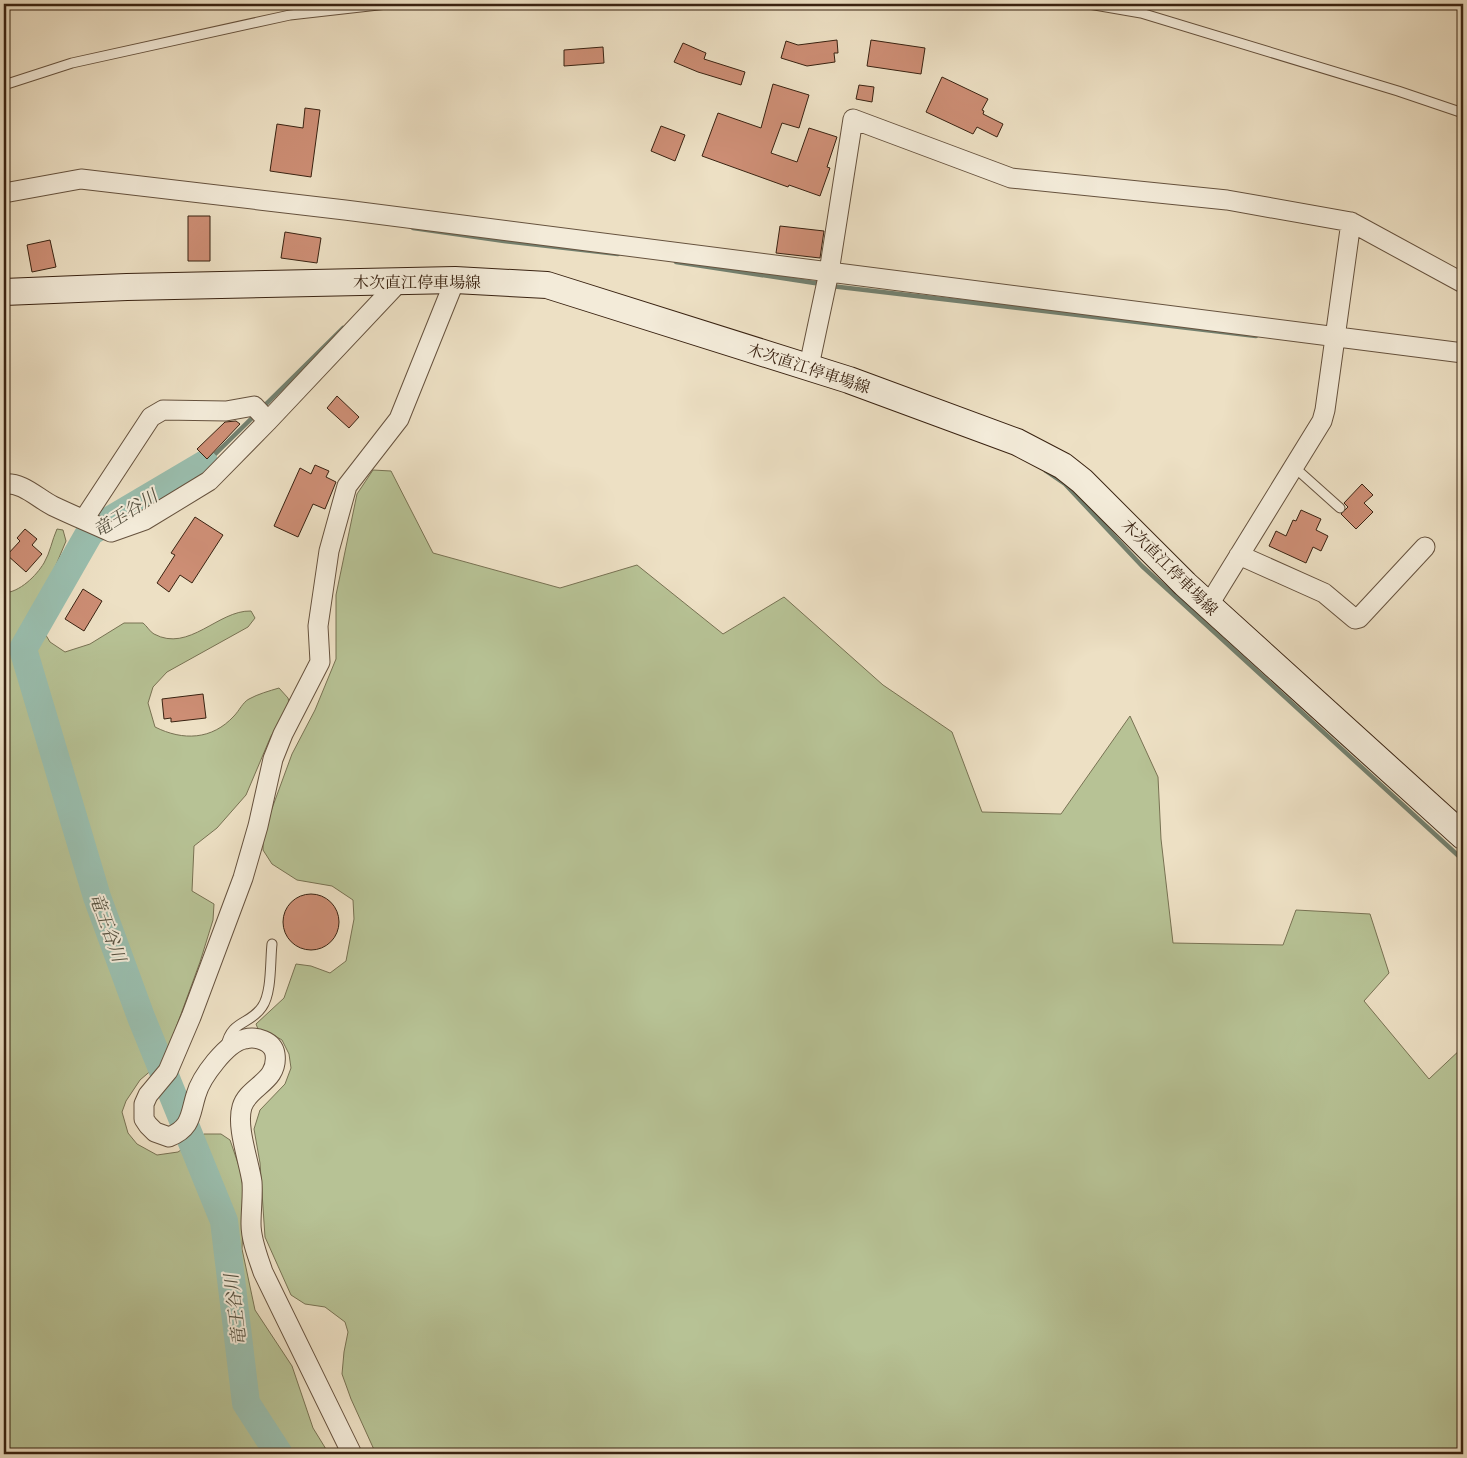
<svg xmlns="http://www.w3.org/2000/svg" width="1467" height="1458" viewBox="0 0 1467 1458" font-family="'Gentium Book Plus','Noto Serif JP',serif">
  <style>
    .green { fill: #b7c295; stroke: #787253 }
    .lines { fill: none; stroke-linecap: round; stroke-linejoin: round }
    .stream { stroke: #73806f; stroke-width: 4.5 }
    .river { stroke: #9abeae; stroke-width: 28 }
    .building { fill: #cd8e75; stroke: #392211 }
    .lane-casing { stroke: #66523e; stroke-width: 11 }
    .street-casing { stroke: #66523e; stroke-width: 21 }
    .secondary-casing { stroke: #392211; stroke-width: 28 }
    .lane { stroke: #f3ebd9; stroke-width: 9 }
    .street { stroke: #f3ebd9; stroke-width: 19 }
    .secondary { stroke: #f3ebd9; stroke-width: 26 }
    .labels { text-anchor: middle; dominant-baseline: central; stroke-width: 4; stroke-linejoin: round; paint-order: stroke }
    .street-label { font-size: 16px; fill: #392211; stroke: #f3ebd9 }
    .water-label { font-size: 18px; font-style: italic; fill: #565140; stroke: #f3ebd9 }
  </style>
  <rect width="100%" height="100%" fill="#ede0c4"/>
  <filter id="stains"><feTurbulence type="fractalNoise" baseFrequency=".004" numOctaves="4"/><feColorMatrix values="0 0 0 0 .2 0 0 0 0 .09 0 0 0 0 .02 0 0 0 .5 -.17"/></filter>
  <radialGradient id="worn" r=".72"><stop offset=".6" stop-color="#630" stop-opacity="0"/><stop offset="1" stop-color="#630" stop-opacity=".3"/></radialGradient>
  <path class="green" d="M373,470L391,471L433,553L560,588L637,565L723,634L784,597L883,685L952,732L982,812L1061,814L1130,716L1158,777L1161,839L1173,943L1283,945L1296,910L1370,914L1389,973L1364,1001L1429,1079L1463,1047V1454H376L351,1399L342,1374L344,1352L348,1332L345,1322L325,1307L305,1304L291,1295L265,1237L260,1163L254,1129L260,1110L285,1084L291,1068L289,1054L282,1040L270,1033L258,1029L256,1024L284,998L296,964L311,966L330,973L346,961L354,919L353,900L332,886L297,880L272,864L263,850V833L292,754L315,710L336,659V595L357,494Z
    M57,529L63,530L66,541L38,608L44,632L50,642L65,652L90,644L124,623H143C147,626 150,632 154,634C189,653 218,610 251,611L255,618L248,627L167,672L153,687L148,703L155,727C183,741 212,740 234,716C239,711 243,702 249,699C258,694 269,691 279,688L288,698L290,706L271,736L246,795L217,828L194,846L192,891L214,904L213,920L200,962L169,1047L154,1068L140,1080L126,1101L122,1112L128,1133L137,1144L157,1155L178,1152L204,1134H221L230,1140L241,1172L244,1198L242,1249L255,1310L292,1366L313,1428L329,1454H4V593C20,592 36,576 44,563C50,553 52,540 57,529Z"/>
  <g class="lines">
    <path class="stream" d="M413,228L504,241L618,254
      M676,262L821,284
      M831,286L1256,336
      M261,409L343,328
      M205,464L256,414
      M1046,471L1065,484L1142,566L1463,860"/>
    <path class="river" d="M205,464L90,532L23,649L97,897L141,1017L224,1221L246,1403L279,1454"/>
  </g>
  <path class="building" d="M837,40L838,53H834L835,62L807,66L781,58L786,41L798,45Z
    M871,40L925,48L921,74L867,66Z
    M683,43L706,53L704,59L745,72L741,85L698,72L674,62Z
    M603,47L604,63L564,66V50Z
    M942,77L988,99L982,110L984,111L983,114L1003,124L997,137L977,127L973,134L926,112Z
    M773,84L809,95L799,128L782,123L771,153L797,162L809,128L837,137L827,167L830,168L820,196L789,185L788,187L702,156L718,113L761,128Z
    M859,85L874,87L872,102L856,99Z
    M305,108L320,110L311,177L270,171L277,124L303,128Z
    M661,126L685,135L675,161L651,151Z
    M188,216H210V261H188Z
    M780,226L824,231L820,258L776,253Z
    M285,232L321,238L317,263L281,258Z
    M50,240L56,267L32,272L27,245Z
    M337,396L359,417L349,428L327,408Z
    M236,421L240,424L207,459L197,449L225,422Z
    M315,465L329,471L326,477L336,482L325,509L313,504L298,537L274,526L300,468L311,474Z
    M1362,484L1373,495L1364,503L1373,512L1356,529L1341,514L1348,507L1344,503Z
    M1301,510L1321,519L1316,530L1328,536L1321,551L1313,547L1306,563L1269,546L1276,531L1286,536L1293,520L1296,521Z
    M195,517L223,535L192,583L180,575L169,592L157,583L175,555L171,553Z
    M25,529L37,539L32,545L42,554L26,572L7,555L20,541L17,538Z
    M83,589L102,601L84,631L65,619Z
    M203,694L206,718L171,722V718L164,719L162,699Z
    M283 922a28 28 0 1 1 56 0a28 28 0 1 1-56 0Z"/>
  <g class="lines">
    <g class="lane-casing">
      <path id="lane" d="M1089,4L1141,13L1398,91L1463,113
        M4,85L72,63L290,15L387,4
        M1293,466L1340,508
        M226,1046C231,1020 250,1025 262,1007C272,993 270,961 272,944"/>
    </g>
    <g class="street-casing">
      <path id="street" d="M4,193L81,179L345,210L1463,353
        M809,366L829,272L853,119L1011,178L1227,200L1351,222L1463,283
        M4,484C23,482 37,498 53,506C72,515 91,523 111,532L145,520L209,481L268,421L399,282
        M84,519L151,417L163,410L226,411L254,406L268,421
        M1239,555L1324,593L1355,619L1359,618L1425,547
        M1208,606L1322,421L1325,410L1351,222
        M352,1454L263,1272C258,1257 251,1240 251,1224C251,1210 253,1196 252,1182C249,1161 236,1127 242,1107C248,1086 279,1082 275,1054C273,1041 256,1036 245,1039C227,1042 201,1077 196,1095C190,1114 192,1128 169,1137L155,1132L148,1125L144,1119V1104L148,1095L168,1071L191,1017L243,878L258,826L273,759L283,734L320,662L318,626L329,551L347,486L399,419L455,280"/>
    </g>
    <g class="secondary-casing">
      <path id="secondary" d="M4,292L127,287L455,280L547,285L849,380L1017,442L1063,466L1082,481L1185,584L1463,836"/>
    </g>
    <use href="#lane" class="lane"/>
    <use href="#street" class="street"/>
    <use href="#secondary" class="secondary"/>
  </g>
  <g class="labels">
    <g class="street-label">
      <text x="417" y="282">木次直江停車場線</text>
      <text transform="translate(809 368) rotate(18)">木次直江停車場線</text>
      <text transform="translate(1170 567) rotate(45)">木次直江停車場線</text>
    </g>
    <g class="water-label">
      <text transform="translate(125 513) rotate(-32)">竜王谷川</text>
      <text transform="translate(108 927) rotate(70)">竜王谷川</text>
      <text transform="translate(235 1310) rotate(-97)">竜王谷川</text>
    </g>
  </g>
  <rect width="1467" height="1458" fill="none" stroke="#ede0c4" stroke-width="20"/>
  <rect x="5" y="5" width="1457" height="1448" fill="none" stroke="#392211" stroke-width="2.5"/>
  <rect x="10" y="10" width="1447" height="1438" fill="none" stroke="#392211"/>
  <rect width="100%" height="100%" filter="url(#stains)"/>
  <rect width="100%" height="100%" fill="url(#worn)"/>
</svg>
